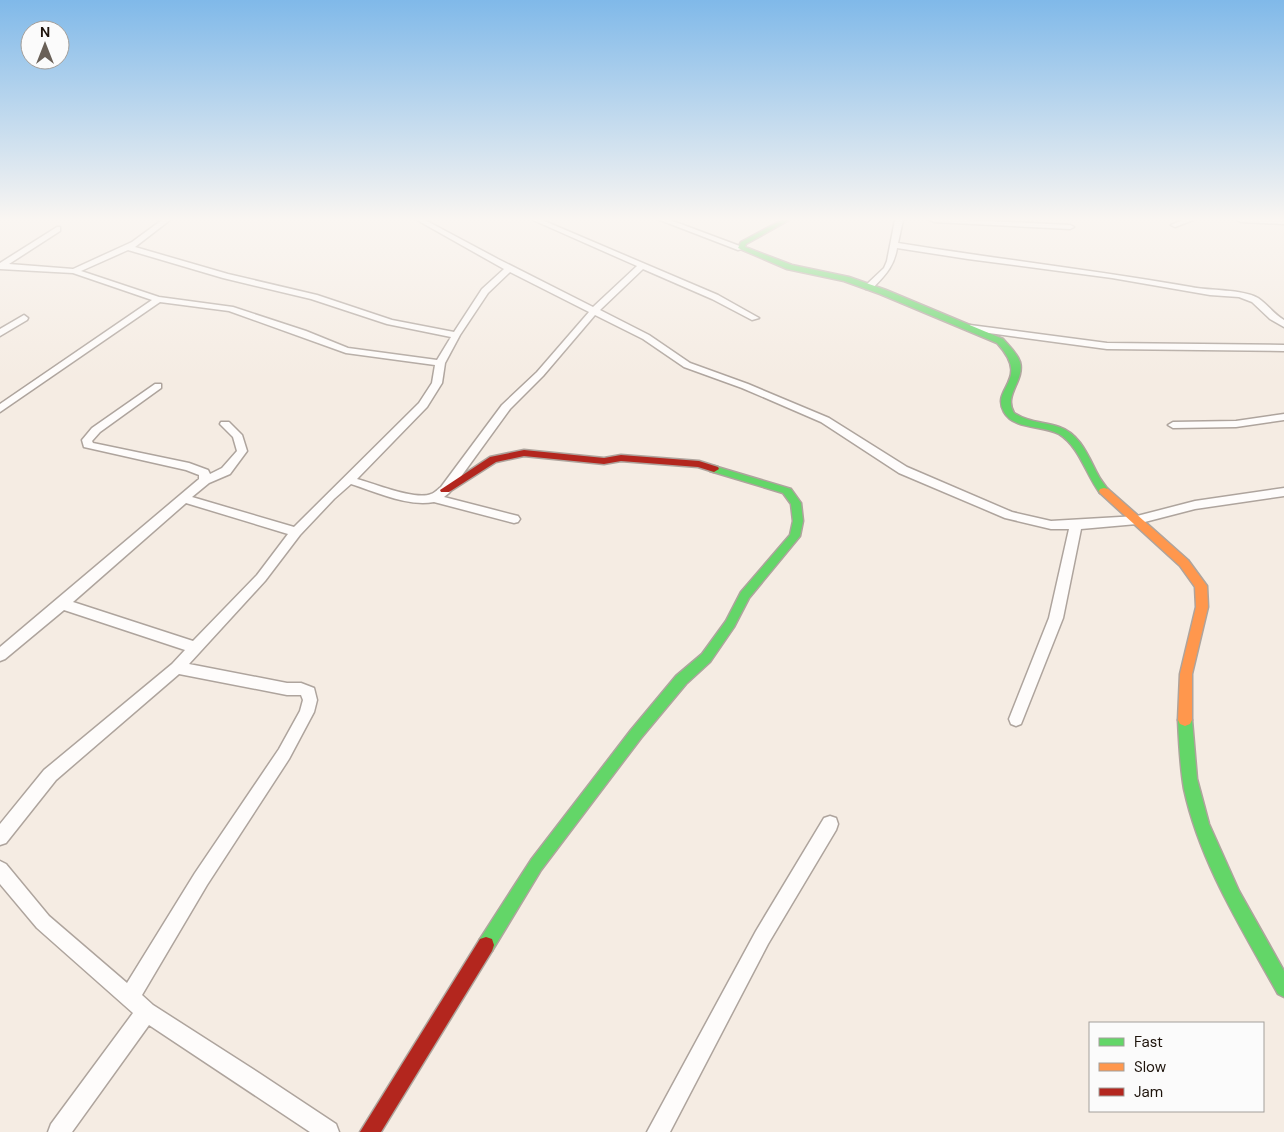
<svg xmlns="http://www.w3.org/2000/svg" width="1284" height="1132" viewBox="0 0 1284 1132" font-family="'DM Sans',sans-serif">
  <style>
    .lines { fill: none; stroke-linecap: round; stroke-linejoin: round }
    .street-casing { stroke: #aea49d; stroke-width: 3 }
    .fast-casing { stroke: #aea49d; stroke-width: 3 }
    .slow-casing { stroke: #aea49d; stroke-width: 3 }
    .jam-casing { stroke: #aea49d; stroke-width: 3 }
    .street { fill: #fefcfb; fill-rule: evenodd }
    .fast { fill: #63d668; fill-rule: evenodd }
    .slow { fill: #ff974d; fill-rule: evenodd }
    .jam { fill: #b3261e; fill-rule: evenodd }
  </style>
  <rect width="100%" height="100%" fill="#f5ece3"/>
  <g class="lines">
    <g class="street-casing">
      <path id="street" d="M162,220H170L135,247L228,274L317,295L392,320L454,332L482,289L504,269L417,220H425L498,259L593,307L637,266L533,220H542L718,295L759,318L752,320L712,299L643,269L600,310L649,335L690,363L748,384L829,418L907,467L1012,512L1051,521L1137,516L1195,501L1284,488V496L1195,509L1137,524L1081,529L1063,618L1023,719L1021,724L1016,726L1011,724L1009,719L1049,618L1069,529H1051L1005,518L899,473L821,422L742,388L684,367L643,339L595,315L543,376L510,409L449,493L444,497L518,516L520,519L518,522L514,523L434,502C407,507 377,492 351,484L334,499L300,535L265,581L189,664L287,683H301L314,688L317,700L314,712L289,759L207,885L142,995L153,1005L259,1073L336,1124L339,1132H310L149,1025L72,1132H48L51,1124L133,1013L37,928L0,884V861L6,864L49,916L127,983L195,873L279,749L300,711L303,700L301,695H287L179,674L56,780L6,843L0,845V824L44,770L172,664L185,650L64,610L5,659L0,661V647L199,479V475L186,470L84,447L82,440L92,428L155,384H161V388L100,432L92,441L93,443L189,463L208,470L210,474L222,468L237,451L233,437L220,424L221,422H229L242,435L247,451L230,474L209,483L192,497L294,527L419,403L432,383L435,365L346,353L229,311L160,302L0,412V404L152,300L73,273L0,269V263L57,227H60V231L9,264L73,269L132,242ZM128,250L223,278L311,299L387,324L451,337L437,360L348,348L306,331L233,307L159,297L81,271ZM510,272L589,312L537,372L502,405L441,487C438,489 435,493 431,494C416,501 373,483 357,479L427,407L442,383L445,363L460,335L488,293ZM186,503L288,534L257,575L193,641L73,602Z
        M660,220H670L745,248L738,250Z
        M895,220H903L898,243C996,259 1094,270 1191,287C1210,291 1242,289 1258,298C1267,304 1274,314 1284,320V327L1270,319L1252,302L1239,297L1210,295L1112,278L968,259L897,248C894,267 885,275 872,289H866V285L884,268L887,261Z
        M930,220H968L1070,225L1074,227L1070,229L934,222Z
        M1183,220H1193L1175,227L1171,225Z
        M1237,220H1284V224L1241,222Z
        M24,315L28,318L27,320L0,336V329Z
        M970,325L1107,343L1284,345V351L1107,349L967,330L966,328Z
        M1284,414V420L1236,427L1173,428L1168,425L1173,422L1236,421Z
        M830,816L836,818L838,824L836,830L768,944L670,1132H647L756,931L824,818Z"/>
    </g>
    <g class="fast-casing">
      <path id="fast" d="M782,220H789L746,244L745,247L792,265L849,277L886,290L1003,339C1009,346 1017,353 1020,362C1025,381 1003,395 1014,413C1027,422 1043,422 1059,427C1080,434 1088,456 1098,475C1101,481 1105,485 1109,491L1108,493H1100C1086,475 1080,447 1059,434C1043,425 1014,430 1004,412C990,387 1032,381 997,343L880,294L844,281L787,269L738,248L741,242Z
        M714,466L791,489L801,503L803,521L800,536L749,598L734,627L710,662L686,684L641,738L541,870L492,951L486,953L480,951L478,945L480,939L531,860L631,730L676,676L702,654L726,621L741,592L790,535L793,521L791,504L783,493L710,471L709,469L710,467Z
        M1185,714L1190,716L1192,720L1197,779L1209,824L1239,891L1284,971V997L1278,994C1242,929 1200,863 1184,789C1180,766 1179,743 1178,720L1180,716Z"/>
    </g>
    <g class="slow-casing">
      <path id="slow" d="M1104,488L1108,489L1188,560L1207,586L1208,607L1192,674V720L1190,724L1185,726L1180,724L1178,720L1180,674L1196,607L1195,587L1180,566L1100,493L1099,491L1100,489Z"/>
    </g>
    <g class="jam-casing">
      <path id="jam" d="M524,450L604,458L621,455L699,461L718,467L719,469L714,472L698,467L621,461L604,464L524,456L496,462L449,492H441L440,490L490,457Z
        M486,937L492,939L494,945L492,951L381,1132H360L480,939Z"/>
    </g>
    <use href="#street" class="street"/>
    <use href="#fast" class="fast"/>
    <use href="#slow" class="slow"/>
    <use href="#jam" class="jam"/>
  </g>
  <linearGradient id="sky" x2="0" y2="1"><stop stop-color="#80b9e9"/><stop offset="0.58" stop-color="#faf6f2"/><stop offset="1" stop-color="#faf6f2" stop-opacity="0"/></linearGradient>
  <rect width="1284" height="378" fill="url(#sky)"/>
  <rect x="1089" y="1022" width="175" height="90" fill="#fbfbfb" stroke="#a39f9b"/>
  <rect x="1099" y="1038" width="25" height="8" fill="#63d668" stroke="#a39f9b"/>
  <text x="1134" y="1047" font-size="15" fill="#1e140c">Fast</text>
  <rect x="1099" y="1063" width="25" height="8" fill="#ff974d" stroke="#a39f9b"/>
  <text x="1134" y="1072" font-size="15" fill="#1e140c">Slow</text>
  <rect x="1099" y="1088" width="25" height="8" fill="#b3261e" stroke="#a39f9b"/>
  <text x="1134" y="1097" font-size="15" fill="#1e140c">Jam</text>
  <g transform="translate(45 45)"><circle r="24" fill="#fbfbfb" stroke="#a39f9b"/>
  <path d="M0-4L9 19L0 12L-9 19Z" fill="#696057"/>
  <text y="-8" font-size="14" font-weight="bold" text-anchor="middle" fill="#1e140c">N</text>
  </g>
</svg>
